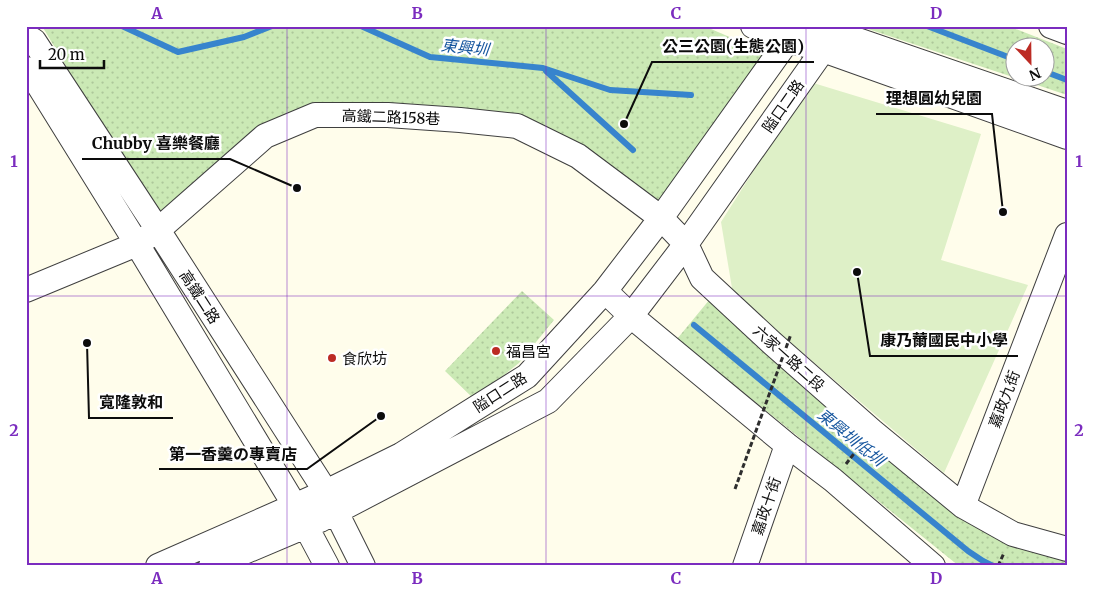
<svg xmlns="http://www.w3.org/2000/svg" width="1093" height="592" viewBox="0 0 1093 592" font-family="Merriweather,'Noto Sans TC','Noto Sans JP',serif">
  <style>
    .park { fill: url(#park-dots); fill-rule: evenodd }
    .pitch { fill: #def0c7 }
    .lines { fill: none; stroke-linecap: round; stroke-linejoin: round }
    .stream { stroke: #3784cd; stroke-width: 6 }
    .minor-casing { stroke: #3f3f3f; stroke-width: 26 }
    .path { stroke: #2e2e2e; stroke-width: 3; stroke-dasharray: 5 2.5; stroke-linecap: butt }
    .minor { stroke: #fff; stroke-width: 24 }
    .path-bridge { stroke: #2e2e2e; stroke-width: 3; stroke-dasharray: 5 2.5; stroke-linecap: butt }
    .grid { fill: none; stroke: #7b2cbf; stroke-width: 1; stroke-opacity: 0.55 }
    .poi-dot { fill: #bc2b24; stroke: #fff; stroke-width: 2 }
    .labels { text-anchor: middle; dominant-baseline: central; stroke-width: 5; stroke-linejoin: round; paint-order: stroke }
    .street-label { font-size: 15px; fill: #0c0c0c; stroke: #fff }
    .poi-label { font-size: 15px; fill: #0c0c0c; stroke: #fff; text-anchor: start }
    .water-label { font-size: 16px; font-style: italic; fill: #16569e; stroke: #fff }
    .leader { fill: none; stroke: #0c0c0c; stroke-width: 2 }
    .callout-dot { fill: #0c0c0c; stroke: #fff; stroke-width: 2 }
    .callout-label { font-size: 16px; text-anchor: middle; font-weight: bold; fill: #0c0c0c; stroke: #fff; stroke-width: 5; stroke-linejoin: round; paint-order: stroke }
    .neatline { fill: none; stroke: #7b2cbf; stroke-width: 2 }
    .grid-label { font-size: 16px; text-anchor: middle; font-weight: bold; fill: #7b2cbf }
  </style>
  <defs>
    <pattern id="park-dots" width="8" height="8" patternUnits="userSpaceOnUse" patternTransform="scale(1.25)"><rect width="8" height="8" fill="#cbe9b5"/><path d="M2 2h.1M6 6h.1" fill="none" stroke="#adc79a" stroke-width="1.8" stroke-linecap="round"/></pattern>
  </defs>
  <rect width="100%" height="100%" fill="#fffdeb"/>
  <path class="park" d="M42,26H704L769,54L657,209L520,119L311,108L159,221Z
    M869,26H1008L1067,49V95L868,29ZM1016,48H1046V78H1016Z
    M522,291L554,320L519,363L474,399L445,371Z
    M710,299L941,502L988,534L1067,558V566H959L677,339Z"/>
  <path class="pitch" d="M810,82L981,134L941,260L1028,285L944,473L733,294L721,222Z"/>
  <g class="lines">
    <path class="stream" d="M122,26L178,52L244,37L272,26
      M361,26L430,57L543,68L610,90L691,95
      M927,26L1016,60
      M546,71L633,150
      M1046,72L1067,80
      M694,325L968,551L983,561L993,566"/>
    <g class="minor-casing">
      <path id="minor" d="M753,26L788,40L823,50L1067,137
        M817,26L1067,112
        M1051,26L1067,32
        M26,36L34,41L158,230L326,492L363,566
        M26,69L39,86L137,244L295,506L327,566
        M26,290L137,244L158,230L265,136L315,115H388L460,120L517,126L578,156L661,218L686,244L702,278L772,343L872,431L963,506L1013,534L1067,549
        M605,291L631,316L787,445L833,480L933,566
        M963,506L1067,235
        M158,566L326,492L401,455L527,376L605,291L661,218L798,26
        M211,566L320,520L548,401L631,316L686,244L823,50L827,31L830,26
        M745,566L787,445"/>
    </g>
    <path class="path" d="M846,464L859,447
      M998,566L1004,553"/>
    <use href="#minor" class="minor"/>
    <path class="path-bridge" d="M735,489L791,334"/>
  </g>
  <path class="grid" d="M287,26V566M546,26V566M806,26V566M26,296H1067"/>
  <g class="poi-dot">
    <circle cx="496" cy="351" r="5"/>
    <circle cx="332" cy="358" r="5"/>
  </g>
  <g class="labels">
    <g class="street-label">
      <text transform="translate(783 106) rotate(-55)">隘口二路</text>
      <text transform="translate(391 117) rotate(2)">高鐵二路158巷</text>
      <text transform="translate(200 297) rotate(57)">高鐵二路</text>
      <text transform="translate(789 358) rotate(42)">六家一路二段</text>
      <text transform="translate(500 392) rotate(-33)">隘口二路</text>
      <text transform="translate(1004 399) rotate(-69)">嘉政九街</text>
      <text transform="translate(766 506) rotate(-71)">嘉政十街</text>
    </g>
    <g class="poi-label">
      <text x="506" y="351">福昌宮</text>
      <text x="342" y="358">食欣坊</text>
    </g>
    <g class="water-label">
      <text transform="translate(465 47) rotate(6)">東興圳</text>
      <text transform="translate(851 437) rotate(39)">東興圳低圳</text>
    </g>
  </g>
  <path class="leader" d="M624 124L652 62H814M1003 212L992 114H876M297 188L230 159H82M857 272L870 356H1018M87 343L89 418H173M381 416L307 469H159"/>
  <g class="callout-dot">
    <circle cx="624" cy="124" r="5"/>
    <circle cx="1003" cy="212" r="5"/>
    <circle cx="297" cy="188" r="5"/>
    <circle cx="857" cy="272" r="5"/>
    <circle cx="87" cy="343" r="5"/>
    <circle cx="381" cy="416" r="5"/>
  </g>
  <g class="callout-label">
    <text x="733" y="52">公三公園(生態公園)</text>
    <text x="934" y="104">理想圓幼兒園</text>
    <text x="156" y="149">Chubby 喜樂餐廳</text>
    <text x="944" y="346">康乃薾國民中小學</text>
    <text x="131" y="408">寬隆敦和</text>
    <text x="233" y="460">第一香羹の專賣店</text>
  </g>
  <rect width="1093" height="592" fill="none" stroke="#ffffff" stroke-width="55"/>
  <g transform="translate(1030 62) rotate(158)"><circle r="24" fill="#ffffff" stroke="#9e9e9e"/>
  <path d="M0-4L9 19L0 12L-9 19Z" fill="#bc2b24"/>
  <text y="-8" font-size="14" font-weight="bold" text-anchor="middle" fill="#0c0c0c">N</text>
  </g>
  <path d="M40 60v8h64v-8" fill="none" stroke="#0c0c0c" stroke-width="2.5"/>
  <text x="48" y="60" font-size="15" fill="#0c0c0c" stroke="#ffffff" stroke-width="4" paint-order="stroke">20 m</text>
  <rect x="28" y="28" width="1038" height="536" class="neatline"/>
  <g class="grid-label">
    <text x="157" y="19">A</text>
    <text x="417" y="19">B</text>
    <text x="676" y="19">C</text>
    <text x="936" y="19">D</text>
    <text x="14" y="167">1</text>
    <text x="1079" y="167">1</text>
    <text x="14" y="436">2</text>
    <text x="1079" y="436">2</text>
    <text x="157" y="584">A</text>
    <text x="417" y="584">B</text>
    <text x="676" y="584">C</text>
    <text x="936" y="584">D</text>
  </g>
</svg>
